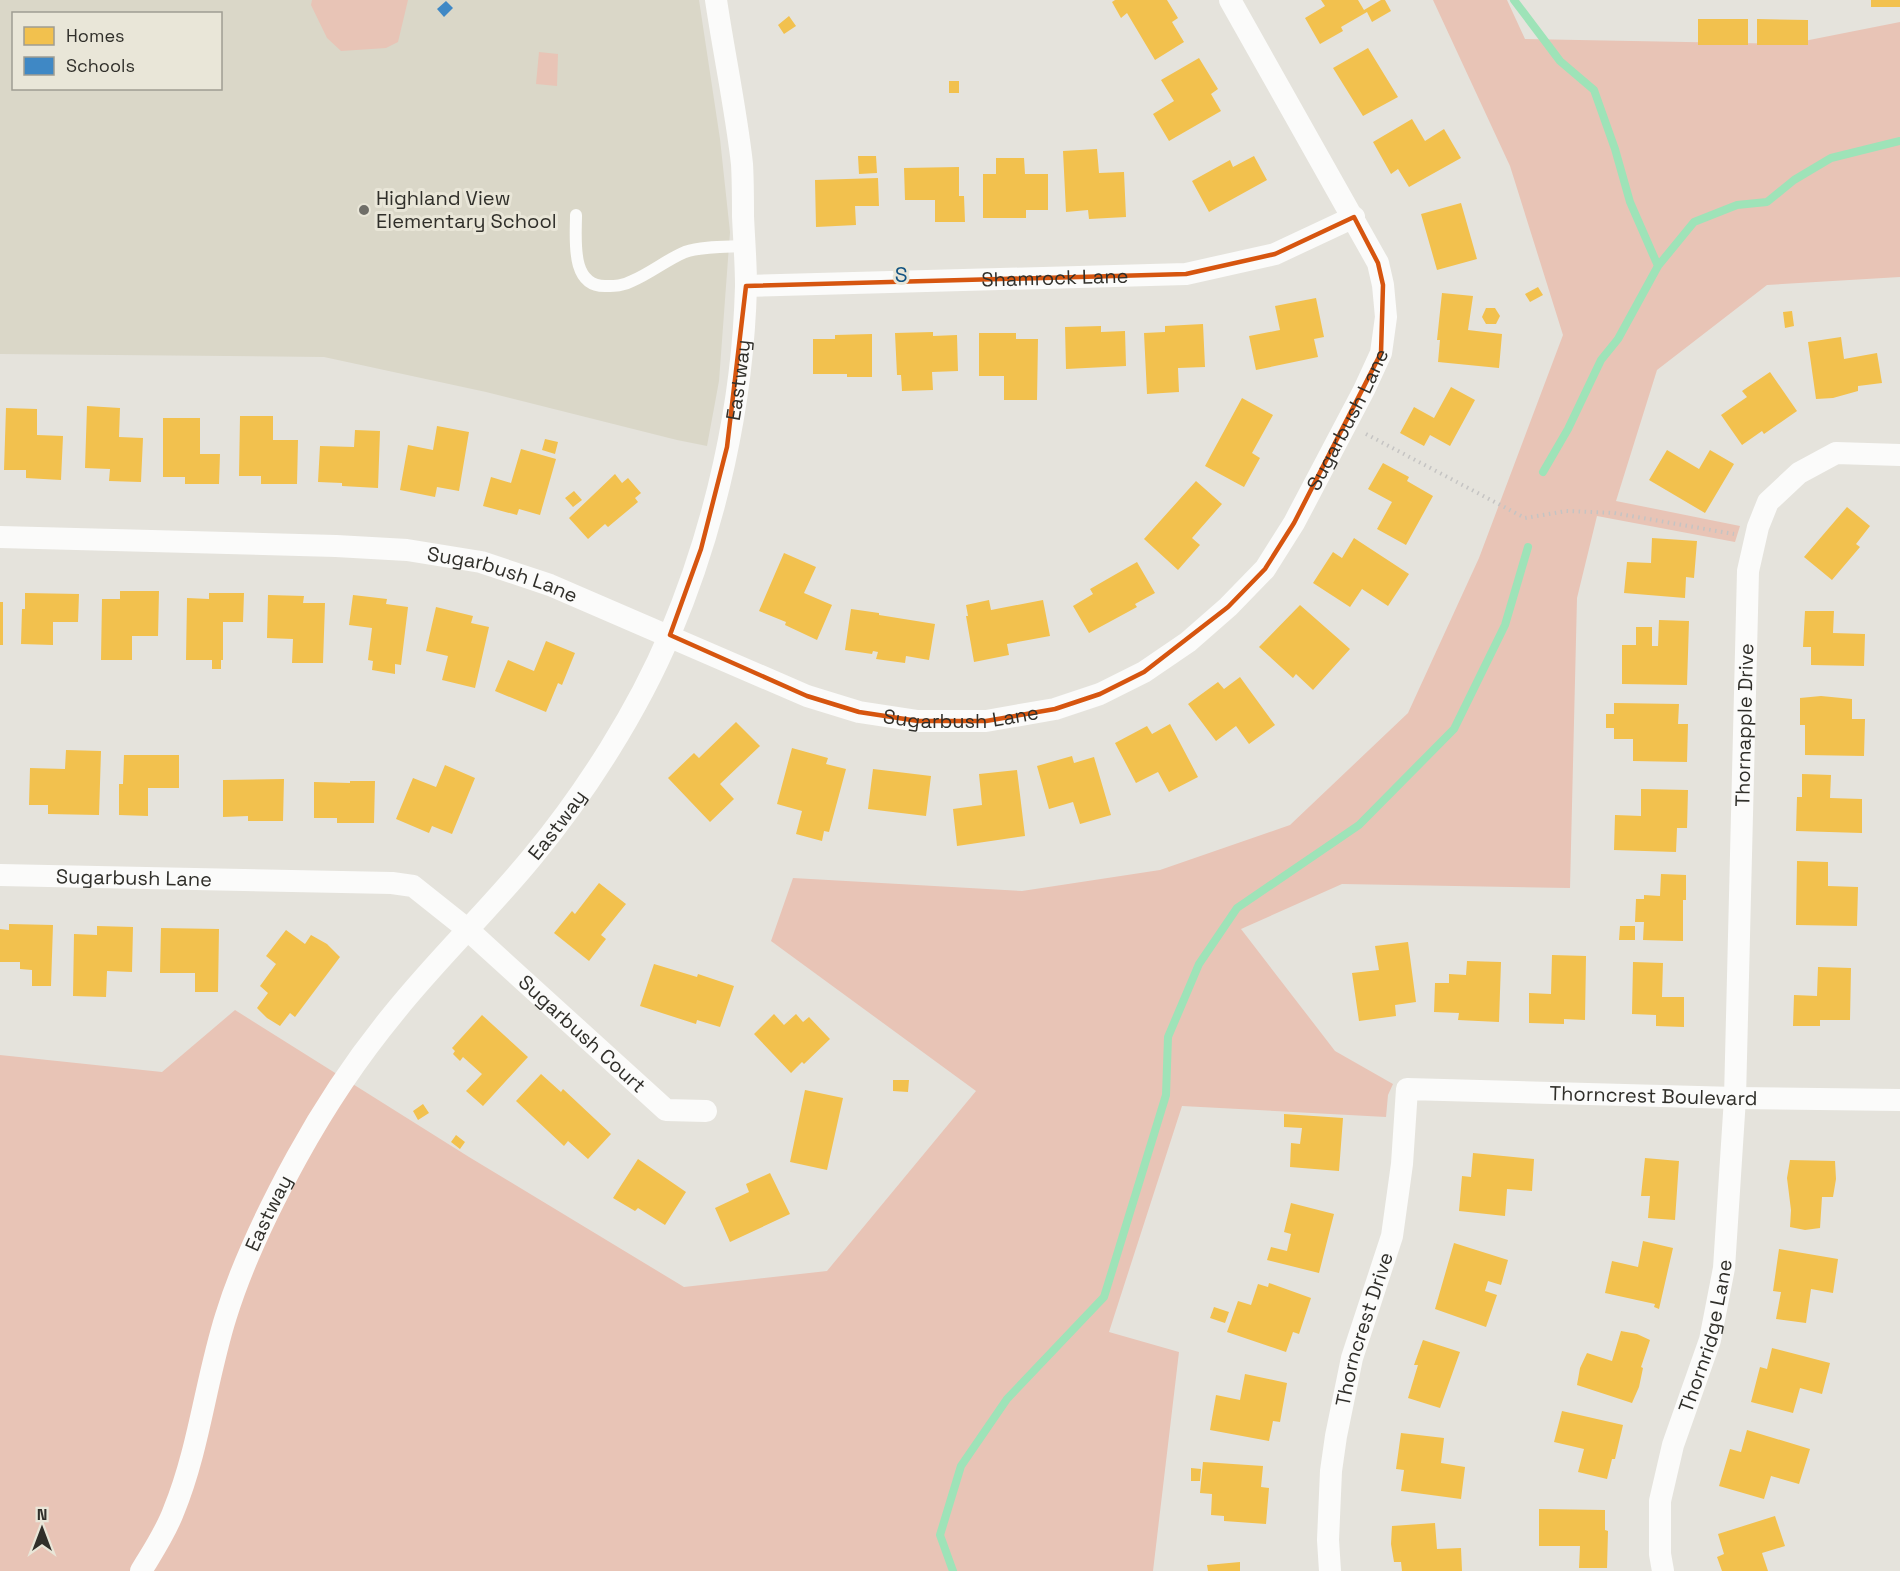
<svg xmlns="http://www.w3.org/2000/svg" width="1900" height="1571" viewBox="0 0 1900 1571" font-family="'Space Grotesk',sans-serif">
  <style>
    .built { fill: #dad7c8; fill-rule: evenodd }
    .green { fill: #e8c4b6 }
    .homes { fill: #f2c14e }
    .schools { fill: #3f88c5 }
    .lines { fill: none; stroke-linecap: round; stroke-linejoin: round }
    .stream { stroke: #9ee3b8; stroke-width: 8 }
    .path { stroke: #c5c4c3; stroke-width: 4; stroke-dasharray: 1.5 4.5; stroke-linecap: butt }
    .lane { stroke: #fbfbfa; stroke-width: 12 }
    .street { stroke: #fbfbfa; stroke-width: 22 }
    .marked { fill: none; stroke: #d6550f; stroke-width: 4.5; stroke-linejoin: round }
    .poi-dot { fill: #6f6e68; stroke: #e9e6d8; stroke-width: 2 }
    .labels { text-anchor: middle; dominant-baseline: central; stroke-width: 6; stroke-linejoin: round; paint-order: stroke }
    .poi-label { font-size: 20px; fill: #302f2a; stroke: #e9e6d8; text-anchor: start }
    .street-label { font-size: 20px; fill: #302f2a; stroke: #e9e6d8 }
    .neighbourhood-label { font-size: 21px; letter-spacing: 1.5px; fill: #125382; stroke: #e9e6d8 }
  </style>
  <rect width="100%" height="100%" fill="#e5e3dc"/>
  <path class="built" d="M0,0H699L720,139L730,232L719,381L707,446L677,440L486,392L324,357L0,354ZM14,14H220V88H14Z"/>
  <path class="green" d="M312,0H408L398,42L386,48L341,51L327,38L311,5Z
    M1433,0H1507L1525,39L1789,44L1900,22V277L1767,285L1657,370L1616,501L1740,526L1735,542L1597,516L1577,598L1570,888L1342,884L1241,929L1335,1051L1393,1084L1388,1095L1386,1117L1182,1106L1109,1332L1179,1352L1153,1571H0V1055L162,1072L235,1010L469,1157L684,1287L827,1271L976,1091L771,941L793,878L1022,891L1160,870L1290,825L1408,713L1479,558L1563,335L1510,166Z
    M539,52L558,54L557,86L536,84Z"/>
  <path class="homes" d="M1115,0H1167L1178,18L1172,22L1184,42L1155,60L1127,13L1121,18L1112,2Z
    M1321,0H1358L1364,10L1381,0H1385L1391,11L1372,22L1367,12L1341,27L1343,31L1320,44L1305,18L1325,6Z
    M1871,0H1900V7H1871Z
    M789,16L796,26L784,34L778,25Z
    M1698,19H1748V45H1698Z
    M1757,19L1808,20V45H1757Z
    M1368,48L1398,97L1363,116L1333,68Z
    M1199,58L1218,89L1211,94L1221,111L1169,141L1153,114L1174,101L1161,80Z
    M949,81H959V93H949Z
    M1412,119L1425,141L1444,129L1461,158L1409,187L1398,169L1391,174L1373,142Z
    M1097,149L1099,173L1124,172L1126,217L1089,219L1088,210L1066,212L1063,151Z
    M858,156H876L877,173L859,174Z
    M1254,156L1267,180L1209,212L1192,181L1230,160L1233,167Z
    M996,158H1024L1025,174H1048V210H1026V218H983V174H996Z
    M959,167V196H964L965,222H935V200H905L904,168Z
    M878,178L879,206H855L856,225L816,227L815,180Z
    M1461,203L1477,259L1437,270L1421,214Z
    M1538,287L1543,295L1530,302L1525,294Z
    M1442,293L1473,296L1468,330L1502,334L1499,368L1438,362L1440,340H1437Z
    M1316,298L1324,337L1314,339L1318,357L1256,370L1249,336L1280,330L1275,306Z
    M1486,308H1495L1500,316L1496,324H1486L1482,317Z
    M1792,311L1794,326L1785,328L1783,312Z
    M1203,324L1205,367L1178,368L1179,392L1147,394L1144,333L1165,332V326Z
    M1101,326V332L1125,331L1126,366L1066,369L1065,327Z
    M933,332V336L957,335L958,371L932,372L933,390L902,391L901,375H897L895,333Z
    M979,333H1016V339H1038L1037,400H1004V376H979Z
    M872,334V377H847V374H813V339H835V335Z
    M1841,337L1844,359L1877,353L1882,383L1858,386V391L1833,398L1816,399L1808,342Z
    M1770,372L1797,411L1764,434L1762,431L1742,445L1721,415L1747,397L1742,391Z
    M1451,387L1475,400L1450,446L1430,435L1424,446L1400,433L1414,407L1434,418Z
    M1242,398L1273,415L1252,453L1260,458L1244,487L1205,466Z
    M87,406L120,408L119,437L143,438L141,482L109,481L110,469L85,468Z
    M6,408L37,409V435L63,436L61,480L26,478V470H4Z
    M240,416H273V440H298L297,484H261V476H239Z
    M163,418H200V454H220L219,484H185V477H163Z
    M437,426L469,432L459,491L437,487L435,497L400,490L408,445L433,450Z
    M355,430L380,431L378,488L342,486V483L318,482L320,446L354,447Z
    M545,439L558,442L555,454L542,450Z
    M521,449L556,459L540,515L519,509L517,515L483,506L491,477L511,483Z
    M1667,450L1699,469L1710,450L1734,464L1705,513L1649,480Z
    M1383,463L1409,477L1407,481L1433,496L1406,545L1377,529L1392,502L1368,489Z
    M615,474L622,483L628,478L641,493L635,498L638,502L608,527L605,524L588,539L569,518Z
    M1196,481L1222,504L1192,538L1200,545L1178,570L1144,539Z
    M574,491L582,500L573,507L565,498Z
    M1847,507L1870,526L1856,544L1860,547L1832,580L1804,557Z
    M1354,538L1409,574L1388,606L1362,589L1350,607L1313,583L1333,552L1342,558Z
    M1652,538L1697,541L1694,578L1686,577L1685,598L1624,593L1627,562L1651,563Z
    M784,553L816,567L804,593L832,605L817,640L785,625L786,622L759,611Z
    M1137,562L1155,593L1135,604L1137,607L1089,633L1073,606L1093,594L1090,589Z
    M120,591H159L158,636H132V660H101L102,599H120Z
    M25,593L79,594L78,622H53V645L21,644L22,609H25Z
    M209,593H244L243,622H223V660H221V669H212V660H186L187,598L209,599Z
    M268,595L304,596L303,603H325L323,663H292L293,639L267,638Z
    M353,595L387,599L386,604L408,607L401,665L395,664V674L372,670L373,661L368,660L372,628L349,625Z
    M989,600L991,610L1043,600L1050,636L1007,644L1009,655L974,662L966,616H968L966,605Z
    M0,602H3V645H0Z
    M1300,605L1350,649L1313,690L1296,674L1293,678L1259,647Z
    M436,607L473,616L471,623L489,627L475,688L442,680L448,656L426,651Z
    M851,609L879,613V615L935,624L929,660L906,656L905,663L876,659L878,652L873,651L872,654L845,650Z
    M1805,611H1834L1833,633L1865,634L1864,666L1811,665V647H1803Z
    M1659,620L1689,621L1687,685L1622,684V645H1636V627H1652V646H1658Z
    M546,641L575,653L562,685L558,683L546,712L495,691L508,660L534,671Z
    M1240,677L1275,725L1249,744L1236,726L1216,741L1188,704L1218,682L1224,689Z
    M1821,696L1852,699V719H1865L1864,756L1805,755V725H1800V698Z
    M1614,703L1679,704L1678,724H1688L1687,762L1633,761V739H1614V728H1606V714H1614Z
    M736,722L760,746L720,784L734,799L710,822L668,778L694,753L699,758Z
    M1170,724L1198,777L1169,792L1158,772L1136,783L1115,743L1147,726L1152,734Z
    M792,748L828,758L826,764L846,769L829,832L824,831L822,841L796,834L802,811L777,804Z
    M66,750L101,751L99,815L48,814V805H29L30,768L65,769Z
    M124,755H179V788H148V816L119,815V784H123Z
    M1072,756L1074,763L1094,757L1111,815L1080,824L1073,802L1049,809L1037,766Z
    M445,765L475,778L452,834L432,826L429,833L396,819L413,778L436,787Z
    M873,769L931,776L926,816L868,809Z
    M1017,770L1025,836L957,846L953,809L982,805L979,774Z
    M1802,774L1831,775L1830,798L1862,799V833L1796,831L1797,797H1802Z
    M284,779L283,821H248V816L223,817V780Z
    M350,781H375L374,823H337V818H314V782L350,783Z
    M1641,789L1688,790L1687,828H1677L1676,852L1614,850L1615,815L1641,816Z
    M1797,861L1828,862V886L1858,887L1857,926L1796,925Z
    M1661,874L1686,875V900H1683V941L1643,940L1644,922H1635L1636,899H1644V895L1660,896Z
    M599,883L626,904L601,935L606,939L589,961L554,933L572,911L575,914Z
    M9,924L53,925L51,986H32V970L20,969V962H0V929L9,930Z
    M97,926L133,927L132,972L107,971L106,997L73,996L74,934L97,935Z
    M1620,926H1635V940H1619Z
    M161,928L219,929L218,992H195V973H160Z
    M286,930L305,944L311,935L327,944L340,957L295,1017L290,1013L280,1026L267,1018L257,1008L268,993L260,986L276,964L266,956Z
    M1408,942L1416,1002L1395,1005L1396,1016L1359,1021L1352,973L1379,970L1375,946Z
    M1552,955L1586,956L1585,1020L1564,1019V1024L1529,1023V993L1551,994Z
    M1467,961L1501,962L1499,1022L1458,1020L1459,1013L1434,1012L1435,983H1449V974L1466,975Z
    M1633,962L1663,963L1662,997H1684V1027L1656,1026V1015L1632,1014Z
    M654,964L697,977L698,974L734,986L720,1027L697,1020L696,1024L640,1006Z
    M1818,967L1851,968L1850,1020H1820V1026H1793L1794,995L1817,996Z
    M774,1014L784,1025L796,1014L803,1022L809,1017L830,1039L804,1064L802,1062L791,1073L754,1034Z
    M482,1015L528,1057L483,1106L466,1091L482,1074L463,1057L460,1061L453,1054L455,1051L452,1048Z
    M541,1074L561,1092L563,1089L611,1134L588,1159L568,1141L564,1146L516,1101Z
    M893,1080H909L908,1092L893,1091Z
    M805,1090L843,1098L827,1170L790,1162Z
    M423,1104L429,1113L418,1120L413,1111Z
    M1284,1114L1343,1118L1339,1171L1290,1167L1291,1143L1300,1144L1302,1128L1284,1127Z
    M456,1135L465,1142L460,1149L451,1142Z
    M1473,1153L1534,1159L1532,1191L1507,1189L1505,1216L1459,1211L1462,1176L1471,1177Z
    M1645,1158L1679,1161L1675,1220L1648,1218L1650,1196H1641Z
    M638,1159L686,1192L665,1225L638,1208L635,1211L613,1198Z
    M1790,1160L1835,1161L1836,1179L1833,1197H1822L1820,1228L1805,1230L1790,1227L1791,1210L1787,1178Z
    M770,1173L790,1214L730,1242L715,1208L749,1192L746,1184Z
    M1291,1203L1334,1214L1319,1273L1267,1260L1271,1247L1287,1251L1291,1234L1284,1232Z
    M1643,1241L1673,1248L1659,1309L1654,1307L1655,1304L1605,1293L1612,1261L1638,1267Z
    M1454,1243L1508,1260L1501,1285L1488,1281L1485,1291L1497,1295L1486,1327L1435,1309Z
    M1779,1249L1838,1259L1833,1293L1811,1289L1806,1323L1776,1319L1781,1292L1773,1291Z
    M1269,1283L1311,1298L1299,1334L1293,1332L1286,1352L1227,1332L1238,1301L1251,1305L1258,1284L1268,1287Z
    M1214,1307L1229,1312L1225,1323L1210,1318Z
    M1621,1331L1637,1334L1650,1340L1641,1367L1643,1368L1639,1387L1632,1403L1577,1385L1580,1368L1587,1353L1612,1361Z
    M1423,1340L1460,1352L1440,1408L1408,1398L1418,1365H1414Z
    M1772,1348L1830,1363L1822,1394L1800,1388L1793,1413L1751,1402L1760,1367L1767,1369Z
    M1245,1374L1287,1383L1280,1422L1273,1421L1269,1441L1210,1430L1216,1395L1240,1400Z
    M1562,1411L1623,1425L1615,1459H1612L1607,1479L1578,1472L1584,1449L1554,1442Z
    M1747,1430L1810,1449L1799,1484L1771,1476L1764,1499L1719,1486L1730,1449L1741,1452Z
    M1401,1433L1444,1438L1441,1463L1465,1467L1461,1499L1401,1491L1404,1470L1396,1469Z
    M1203,1462L1263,1466L1261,1487L1269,1488L1266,1524L1224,1521V1516L1211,1515L1212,1494L1200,1493Z
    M1191,1468L1201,1469L1200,1481H1191Z
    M1539,1509L1605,1510V1530L1608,1531L1607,1568H1579L1580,1546H1539Z
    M1775,1516L1785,1546L1762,1553L1768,1571H1722L1717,1557L1724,1554L1718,1534Z
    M1435,1523L1437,1549L1461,1548L1462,1571H1402L1401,1562H1394L1391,1544L1392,1526Z
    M1240,1562V1571H1208L1207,1565Z"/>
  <path class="schools" d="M446,1L453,8L444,17L437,9Z"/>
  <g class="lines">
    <path class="stream" d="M1514,0L1560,61L1594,90L1615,149L1630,202L1658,266
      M1543,472L1568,429L1601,360L1618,339L1658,266L1694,222L1737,205L1767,202L1794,180L1831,158L1900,141
      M953,1571L940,1535L961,1466L1007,1399L1104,1297L1166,1095L1168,1037L1199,964L1237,908L1359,825L1454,729L1505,625L1528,547"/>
    <path class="path" d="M1366,434L1525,518L1566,511L1614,513L1734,534"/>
    <path class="lane" d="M576,215C576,239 570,287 606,286C615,286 623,286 632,281C651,273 666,260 685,252C703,246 725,247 745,246"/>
    <g class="street">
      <path id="s1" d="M746,286L1186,274L1275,254L1354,217"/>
      <path id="s2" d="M0,537L336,546L407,550L481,562L550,585L807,696L859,712L918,721H986L1055,709L1100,694L1144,672L1188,642L1228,607L1265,569L1294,523L1364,390L1381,353L1386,317L1383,285L1378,263L1230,0"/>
      <path id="s3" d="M0,875L392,883L413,886L467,929L666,1110L706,1111"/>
      <path id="s4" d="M141,1571C153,1551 166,1532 174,1510C199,1449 206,1379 226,1316C243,1261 269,1208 297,1157C325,1106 357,1058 394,1013C438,958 489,910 533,856C586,792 638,710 670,634C716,525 743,404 746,286C746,263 744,239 743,216C743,199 743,181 742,164C736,110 724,54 716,0"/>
      <path id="s5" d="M1330,1571L1328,1540L1331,1471L1336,1436L1352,1358L1392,1236L1402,1164L1407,1089L1735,1098L1900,1100"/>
      <path id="s6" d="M1663,1571L1660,1554V1501L1673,1445L1710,1340L1724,1268L1735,1098L1748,571L1758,527L1768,502L1799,473L1836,453L1900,455"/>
    </g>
  </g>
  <path class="marked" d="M1354,217L1378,263L1383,285L1381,353L1294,523L1265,569L1228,607L1144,672L1100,694L1055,709L986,721H918L859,712L807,696L670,635L701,549L727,447L746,286L1186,274L1275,254Z"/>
  <circle class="poi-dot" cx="364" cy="210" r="6"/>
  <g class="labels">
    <g class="poi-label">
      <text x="376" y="198">Highland View<tspan x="376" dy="23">Elementary School</tspan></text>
    </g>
    <g class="street-label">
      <text stroke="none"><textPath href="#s1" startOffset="309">Shamrock Lane</textPath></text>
      <text stroke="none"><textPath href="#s4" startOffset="1354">Eastway</textPath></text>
      <text stroke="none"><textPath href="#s2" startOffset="1514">Sugarbush Lane</textPath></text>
      <text stroke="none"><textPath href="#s2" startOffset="506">Sugarbush Lane</textPath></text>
      <text stroke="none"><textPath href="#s2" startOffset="992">Sugarbush Lane</textPath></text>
      <text stroke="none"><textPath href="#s6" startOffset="856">Thornapple Drive</textPath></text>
      <text stroke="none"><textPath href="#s4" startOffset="868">Eastway</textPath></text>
      <text stroke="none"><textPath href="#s3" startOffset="134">Sugarbush Lane</textPath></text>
      <text stroke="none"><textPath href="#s3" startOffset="638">Sugarbush Court</textPath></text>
      <text stroke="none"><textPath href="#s5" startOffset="738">Thorncrest Boulevard</textPath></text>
      <text stroke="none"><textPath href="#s4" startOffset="382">Eastway</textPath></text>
      <text stroke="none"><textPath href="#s5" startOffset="246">Thorncrest Drive</textPath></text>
      <text stroke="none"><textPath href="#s6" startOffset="242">Thornridge Lane</textPath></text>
    </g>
    <g class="neighbourhood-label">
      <text x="902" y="274">S</text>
    </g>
  </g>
  <rect x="12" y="12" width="210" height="78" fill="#e9e6d8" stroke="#9f9d92" stroke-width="1.5"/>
  <rect x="24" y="27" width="30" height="18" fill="#f2c14e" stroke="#9f9d92" stroke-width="1.5"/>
  <text x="66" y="42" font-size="18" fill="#302f2a">Homes</text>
  <rect x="24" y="57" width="30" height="18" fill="#3f88c5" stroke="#9f9d92" stroke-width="1.5"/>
  <text x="66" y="72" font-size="18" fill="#302f2a">Schools</text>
  <g transform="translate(42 1529)" stroke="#e9e6d8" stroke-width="4.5" paint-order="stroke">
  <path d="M0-4.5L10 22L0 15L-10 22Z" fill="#302f2a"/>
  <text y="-9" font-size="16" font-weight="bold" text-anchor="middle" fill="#302f2a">N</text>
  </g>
</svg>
